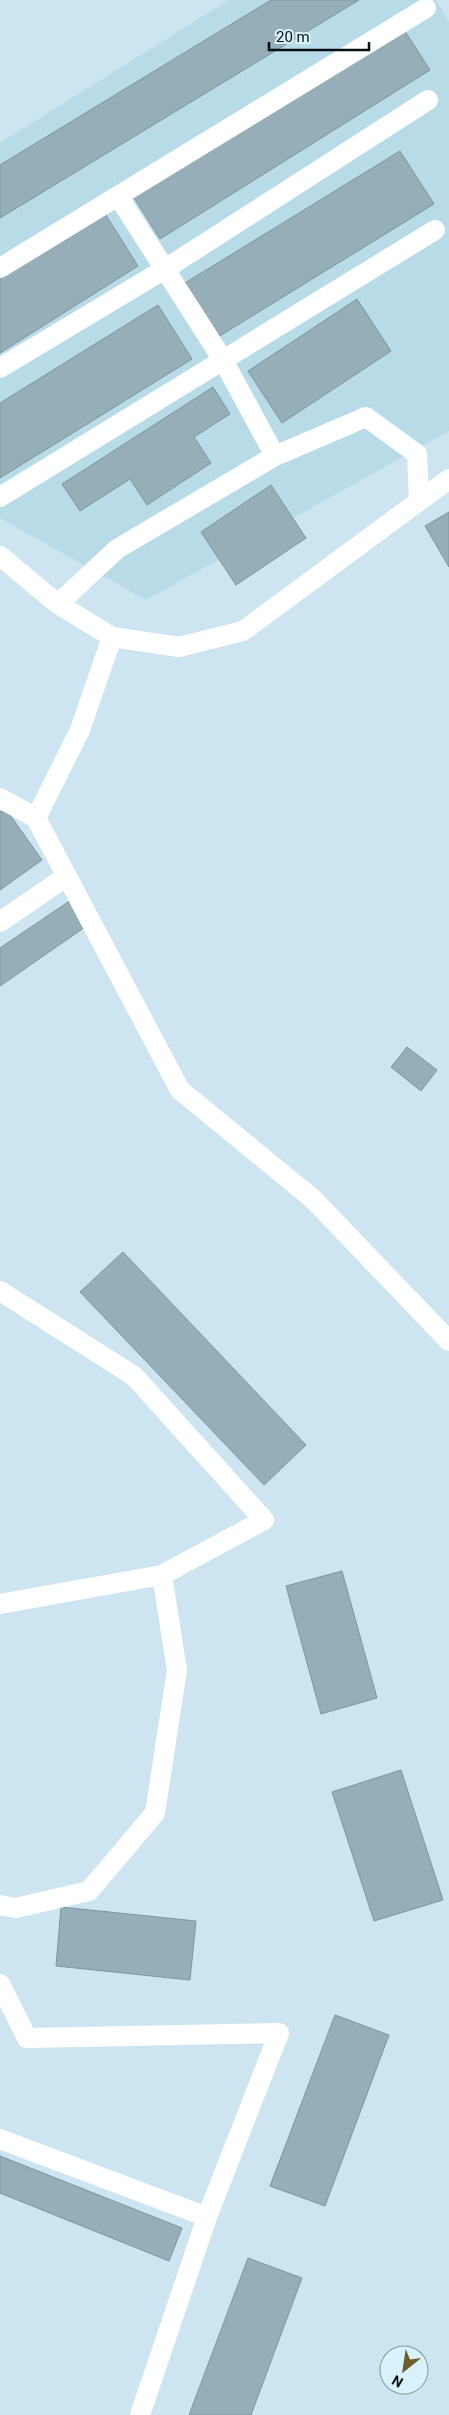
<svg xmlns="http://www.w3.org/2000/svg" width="449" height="2415" viewBox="0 0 449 2415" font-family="Roboto,sans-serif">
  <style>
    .built { fill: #b8dbe8 }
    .building { fill: #96aeb8; stroke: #7d959e }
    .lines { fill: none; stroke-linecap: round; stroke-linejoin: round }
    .lane { stroke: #fff; stroke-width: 20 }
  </style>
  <rect width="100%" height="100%" fill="#cce5f0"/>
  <path class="built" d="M229,0H436L449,22V431L146,600L0,518V143Z"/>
  <path class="building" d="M271,0H359L0,218V165Z
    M401,25L430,70L160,239L131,193Z
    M400,151L434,204L218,337L185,283Z
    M99,204L138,266L0,353V266Z
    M357,299L391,351L282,423L248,371Z
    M158,305L192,359L0,478V403Z
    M213,387L230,414L194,437L211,463L147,505L130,479L80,511L62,484Z
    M271,485L306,538L236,585L201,532Z
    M449,512V567L425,526Z
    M5,808L42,860L0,890V812Z
    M71,900L88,925L0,986V948Z
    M407,1047L437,1070L421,1091L391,1067Z
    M123,1252L306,1445L264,1485L80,1292Z
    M342,1571L377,1698L321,1714L286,1586Z
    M401,1770L443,1900L374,1921L332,1792Z
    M61,1907L196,1921L190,1980L56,1966Z
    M335,2015L389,2035L325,2206L270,2186Z
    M0,2156L182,2228L169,2261L0,2193Z
    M248,2258L302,2278L251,2415H189Z"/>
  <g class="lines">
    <path class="lane" d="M118,196L223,360L275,456
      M0,268L426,8
      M0,368L165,269L428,100
      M0,497L435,230
      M0,556L58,604L112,637L179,647L243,631L449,479
      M58,604L117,549L275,456L366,417L417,454L419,501
      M0,798L36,818L180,1090L313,1199L449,1341
      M36,818L80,730L112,637
      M0,922L67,876
      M0,1291L134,1376L264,1520L162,1575L177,1670L155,1813L89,1891L16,1908L0,1905
      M0,1604L162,1575
      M0,1984L27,2038L279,2033L207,2217L140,2415
      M0,2139L207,2217"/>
  </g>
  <g transform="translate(404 2370) rotate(210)"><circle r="24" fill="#d9f3fd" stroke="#85989f"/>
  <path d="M0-4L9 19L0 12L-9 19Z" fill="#6f5e2c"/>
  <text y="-8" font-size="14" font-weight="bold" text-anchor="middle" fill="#070f13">N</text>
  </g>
  <path d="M269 42v8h100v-8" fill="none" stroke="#070f13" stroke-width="2.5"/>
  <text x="276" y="42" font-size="15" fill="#070f13" stroke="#d9f3fd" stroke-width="4" paint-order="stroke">20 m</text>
</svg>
